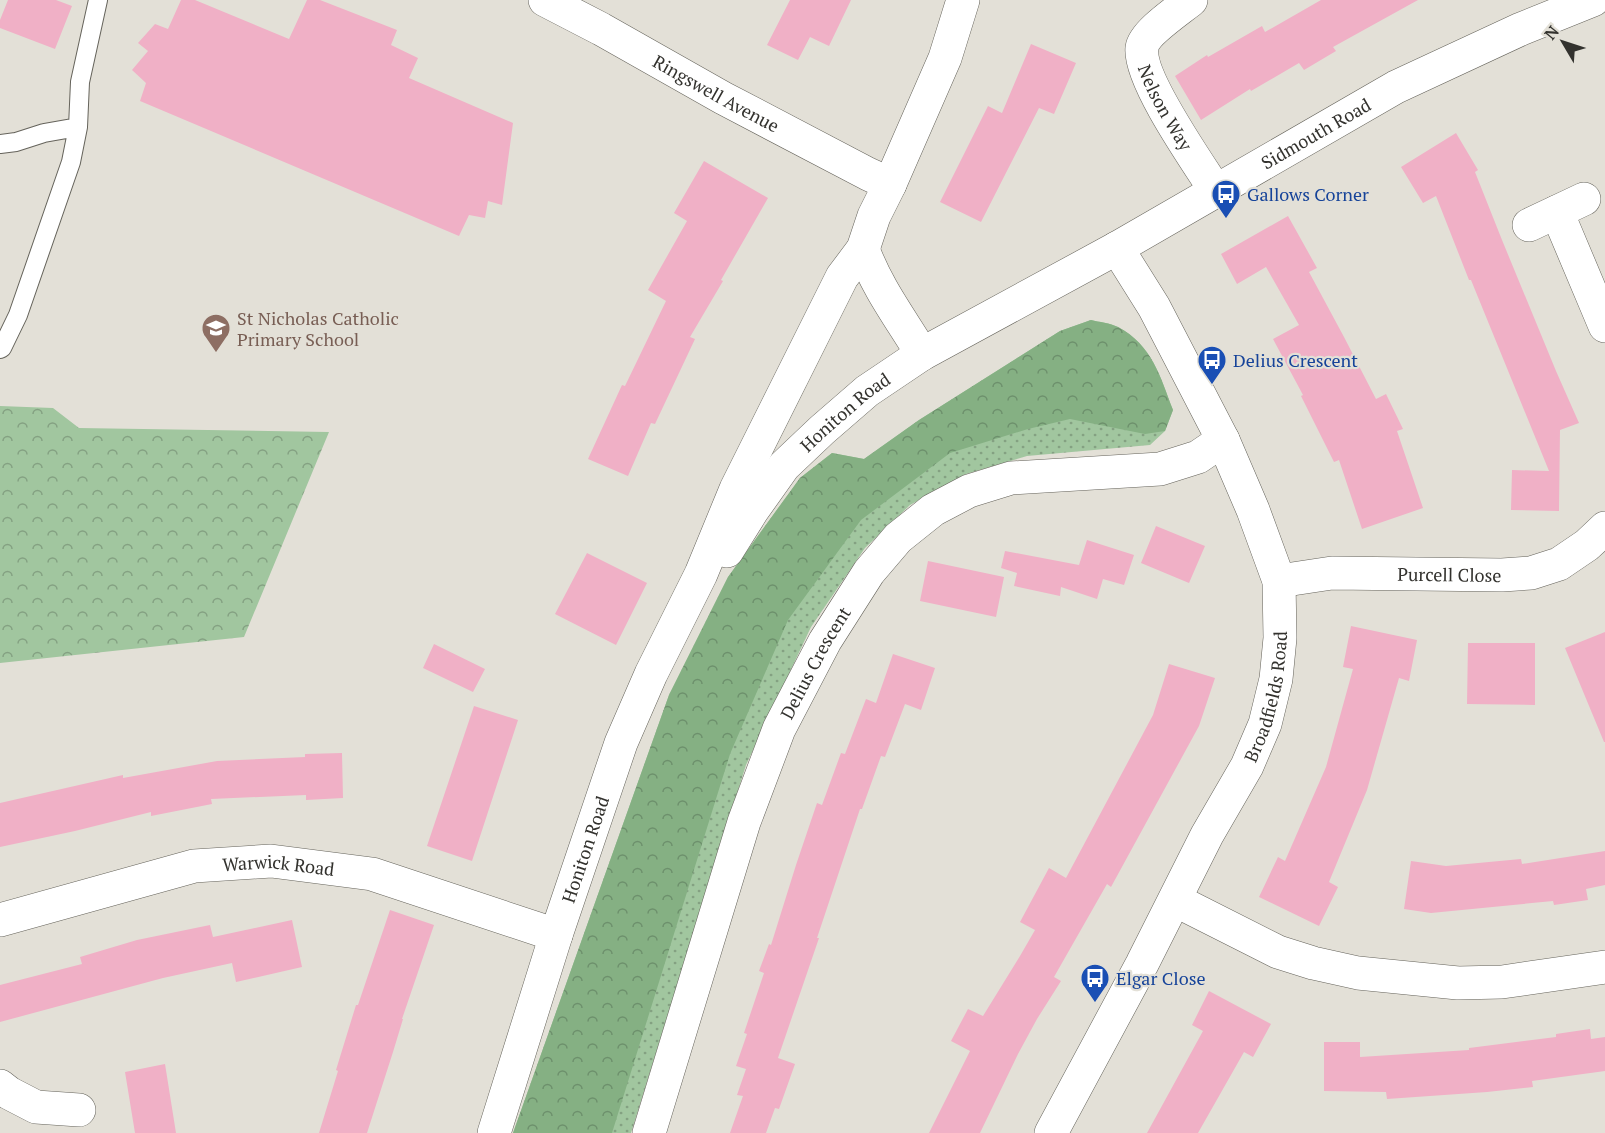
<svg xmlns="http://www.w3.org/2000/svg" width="1605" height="1133" viewBox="0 0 1605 1133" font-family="'PT Serif',serif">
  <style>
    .grass { fill: url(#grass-dots) }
    .forest { fill: url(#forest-crowns) }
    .park { fill: url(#park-crowns) }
    .building { fill: #f0b0c6 }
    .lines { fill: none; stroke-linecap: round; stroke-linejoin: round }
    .service-casing { stroke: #65635b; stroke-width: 20 }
    .minor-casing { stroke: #65635b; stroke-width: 34 }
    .secondary-casing { stroke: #65635b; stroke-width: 34 }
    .service { stroke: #fff; stroke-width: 18 }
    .minor { stroke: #fff; stroke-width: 33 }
    .secondary { stroke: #fff; stroke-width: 33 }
    .labels { text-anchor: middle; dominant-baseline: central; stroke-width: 4.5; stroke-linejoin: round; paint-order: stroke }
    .street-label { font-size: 18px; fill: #33322e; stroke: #e3e0d7 }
    .transit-label { font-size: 18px; fill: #164399; stroke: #e3e0d7; text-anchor: start }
    .education-label { font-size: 18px; fill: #785e54; stroke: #e3e0d7; text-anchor: start }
  </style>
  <defs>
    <pattern id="grass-dots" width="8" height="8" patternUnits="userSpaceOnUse" patternTransform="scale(1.5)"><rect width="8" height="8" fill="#a1c69f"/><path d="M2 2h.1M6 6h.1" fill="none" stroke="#84a182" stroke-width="1.8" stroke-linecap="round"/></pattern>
    <pattern id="forest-crowns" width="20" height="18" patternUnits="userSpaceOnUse" patternTransform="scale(1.5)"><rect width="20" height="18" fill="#85b083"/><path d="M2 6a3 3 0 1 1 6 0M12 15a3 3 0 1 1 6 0" fill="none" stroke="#6d906c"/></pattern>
    <pattern id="park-crowns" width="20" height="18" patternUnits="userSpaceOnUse" patternTransform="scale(1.5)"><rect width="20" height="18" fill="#a1c69f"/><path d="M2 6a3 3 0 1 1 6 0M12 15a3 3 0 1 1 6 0" fill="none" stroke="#84a182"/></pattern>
  </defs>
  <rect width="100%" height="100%" fill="#e3e0d7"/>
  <path class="grass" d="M1091,320C1099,322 1110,323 1118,327C1152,345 1160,376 1173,410L1165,431L1150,445L1027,456L966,474L910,505L865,548L811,627L746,765L631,1133H513L669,695L728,577L800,478L832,453L864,459L919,420L1060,331Z"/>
  <path class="forest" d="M1091,320C1099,322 1110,323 1118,327C1152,345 1160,376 1173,410L1165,431L1145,434L1070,419L1028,429L950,453L861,520L788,620L730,754L612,1133H513L669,695L728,577L800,478L832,453L864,459L919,420L1060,331Z"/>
  <path class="park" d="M0,406L53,408L79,428L329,432L244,637L0,663Z"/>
  <path class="building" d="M8,0H56L72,6L55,49L0,28V20Z
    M181,0H195L289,39L307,0H320L397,30L391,45L418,58L409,78L513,123L502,205L488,201L485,218L469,215L459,236L140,101L146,83L132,70L148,51L138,43L155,24L168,29Z
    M790,0H851L829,46L810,37L798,60L767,45Z
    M1321,0H1418L1333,47L1336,51L1304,70L1299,63L1251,91L1250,89L1201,120L1175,76L1207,55L1208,57L1262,26L1265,32Z
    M1031,44L1076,63L1054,114L1039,108L981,222L940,202L988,106L1002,113Z
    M1456,133L1478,170L1475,172L1502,240L1556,371L1579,423L1560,430L1559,511L1511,510L1512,470L1549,471L1471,280H1469L1436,196L1423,203L1401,167Z
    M704,161L768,198L721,280L723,281L690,337L695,339L655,424L651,423L628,476L588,459L622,385L625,386L666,301L648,290L687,221L674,213Z
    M1288,216L1317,268L1309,272L1344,337L1376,399L1386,394L1403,429L1397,431L1423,508L1362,529L1339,460L1334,462L1301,396L1303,395L1273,339L1299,325L1266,267L1237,284L1221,254Z
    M1156,526L1205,546L1189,583L1141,563Z
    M1087,540L1134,555L1124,585L1103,579L1097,599L1061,587L1060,596L1014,586L1017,573L1001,568L1005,551L1079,565Z
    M587,553L647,583L616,645L555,614Z
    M928,561L1004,577L996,617L920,601Z
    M1351,626L1417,640L1409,681L1399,678L1367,790L1329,882L1338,887L1319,926L1259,897L1278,857L1285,861L1326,767L1353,669L1343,667Z
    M1605,632V742H1604L1565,648Z
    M1468,643H1535V705L1467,704Z
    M434,644L485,669L473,692L423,668Z
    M893,654L935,668L921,710L905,704L885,757L881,756L862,809H860L817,938H819L778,1058L795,1064L779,1109L775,1108L766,1133H730L743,1096L737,1095L746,1069L736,1066L747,1034L744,1033L764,973L759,971L769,944L771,945L796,865L817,803L822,805L841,753L845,754L866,699L876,703Z
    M1169,664L1215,678L1199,726L1111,887L1107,884L1054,977L1061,981L1037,1019L1018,1054L980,1133H929L970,1051L951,1041L968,1009L983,1016L1020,956L1035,930L1020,922L1049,868L1066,878L1153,715Z
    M474,706L518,720L472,861L427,846Z
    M342,753L343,798L306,800V795L211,799L212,804L151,816V812L75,831L0,847V803L123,775V778L217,761L305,757V754Z
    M1605,851V885L1586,889L1588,900L1554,905L1553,901L1431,913L1404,909L1411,861L1446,866L1521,859L1522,864Z
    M390,910L434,925L402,1019H403L393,1052L367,1133H319L338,1071L336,1070L356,1005H358Z
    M292,920L302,967L236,982L232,963L163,978L0,1022V985L82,964L80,957L137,940L210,925L213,937Z
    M1209,991L1271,1024L1253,1057L1244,1052L1198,1133H1147L1203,1031L1192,1025Z
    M1590,1029L1591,1039L1605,1037V1071L1532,1081L1533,1087L1487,1092L1387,1099L1386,1092L1324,1091V1042H1360V1057L1469,1050V1048L1556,1037V1034Z
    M165,1064L176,1133H135L125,1072Z"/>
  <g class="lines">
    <g class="service-casing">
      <path id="service" d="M0,144L16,142L44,133L78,127
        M0,349L2,348L18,315L71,162L78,127L80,82L98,0"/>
    </g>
    <g class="minor-casing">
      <g id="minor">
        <path id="s1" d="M545,0L601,29L723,98L868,174L890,184"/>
        <path id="s2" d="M1191,0C1179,10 1144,33 1142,48C1138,78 1198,163 1216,191"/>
        <path d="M1557,212L1605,326"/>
        <path d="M1529,225L1584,199"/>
        <path id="s3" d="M1279,581L1332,573L1502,575L1531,573L1559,564L1587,545L1605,528"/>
        <path d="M1175,900L1278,952L1313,963L1358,973L1458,983L1502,982L1605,967"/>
        <path id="s4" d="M0,920L194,866L271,861L372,874L556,935"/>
        <path d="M0,1086L9,1093L36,1107L79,1110"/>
        <path id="s5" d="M649,1133L744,822L779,729L825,641L869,572L898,538L933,510L969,491L1011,478L1160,469L1198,457L1223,440"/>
        <path id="s6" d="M1051,1133L1142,964L1207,835L1247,766L1265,724L1276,679L1280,638L1279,581L1253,510L1223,440L1154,307L1117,248"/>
      </g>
    </g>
    <g class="secondary-casing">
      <g id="secondary">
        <path d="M863,249C877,288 901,319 922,354"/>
        <path id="s7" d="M727,551L752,511L784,466L822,430L867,391L922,354L1117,248L1396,87L1521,29L1593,0"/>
        <path id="s8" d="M494,1133L556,935L621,743L651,674L701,574L736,489L842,277L863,249L874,216L890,184L945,58L963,0"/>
      </g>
    </g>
    <use href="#service" class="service"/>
    <use href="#minor" class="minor"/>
    <use href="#secondary" class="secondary"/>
  </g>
  <defs>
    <g id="bus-pin" transform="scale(1.5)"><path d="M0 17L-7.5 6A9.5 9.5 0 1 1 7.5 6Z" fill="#1a4fb4" stroke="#e3e0d7"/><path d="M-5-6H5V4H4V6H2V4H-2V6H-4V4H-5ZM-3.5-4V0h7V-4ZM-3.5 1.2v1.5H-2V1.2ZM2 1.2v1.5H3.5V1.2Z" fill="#fff"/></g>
    <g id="school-pin" transform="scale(1.5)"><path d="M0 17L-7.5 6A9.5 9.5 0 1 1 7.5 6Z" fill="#8d6e63" stroke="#e3e0d7"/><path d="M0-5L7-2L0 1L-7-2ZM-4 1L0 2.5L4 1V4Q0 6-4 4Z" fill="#fff"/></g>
  </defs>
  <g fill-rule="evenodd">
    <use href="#bus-pin" x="1226" y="194"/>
    <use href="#school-pin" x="216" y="328"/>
    <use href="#bus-pin" x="1212" y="360"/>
    <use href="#bus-pin" x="1095" y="978"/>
  </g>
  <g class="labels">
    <g class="street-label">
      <text stroke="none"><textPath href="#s1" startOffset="195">Ringswell Avenue</textPath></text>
      <text stroke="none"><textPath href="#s2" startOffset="134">Nelson Way</textPath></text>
      <text stroke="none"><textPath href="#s7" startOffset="732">Sidmouth Road</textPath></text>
      <text stroke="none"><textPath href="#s7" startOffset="184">Honiton Road</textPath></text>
      <text stroke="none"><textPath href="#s3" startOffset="171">Purcell Close</textPath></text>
      <text stroke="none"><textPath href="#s5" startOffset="500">Delius Crescent</textPath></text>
      <text stroke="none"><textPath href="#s6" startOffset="489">Broadfields Road</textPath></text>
      <text stroke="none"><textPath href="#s8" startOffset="298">Honiton Road</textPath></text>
      <text stroke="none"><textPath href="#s4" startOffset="286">Warwick Road</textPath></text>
    </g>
    <g class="transit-label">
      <text x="1247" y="194">Gallows Corner</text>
      <text x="1233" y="360">Delius Crescent</text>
      <text x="1116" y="978">Elgar Close</text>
    </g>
    <g class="education-label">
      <text x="237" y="318">St Nicholas Catholic<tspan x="237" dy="21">Primary School</tspan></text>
    </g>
  </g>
  <g transform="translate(1563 42) rotate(309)" stroke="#e3e0d7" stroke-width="4.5" paint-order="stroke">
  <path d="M0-4.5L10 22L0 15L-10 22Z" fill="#33322e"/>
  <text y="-9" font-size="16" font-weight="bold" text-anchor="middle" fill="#33322e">N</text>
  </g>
</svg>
